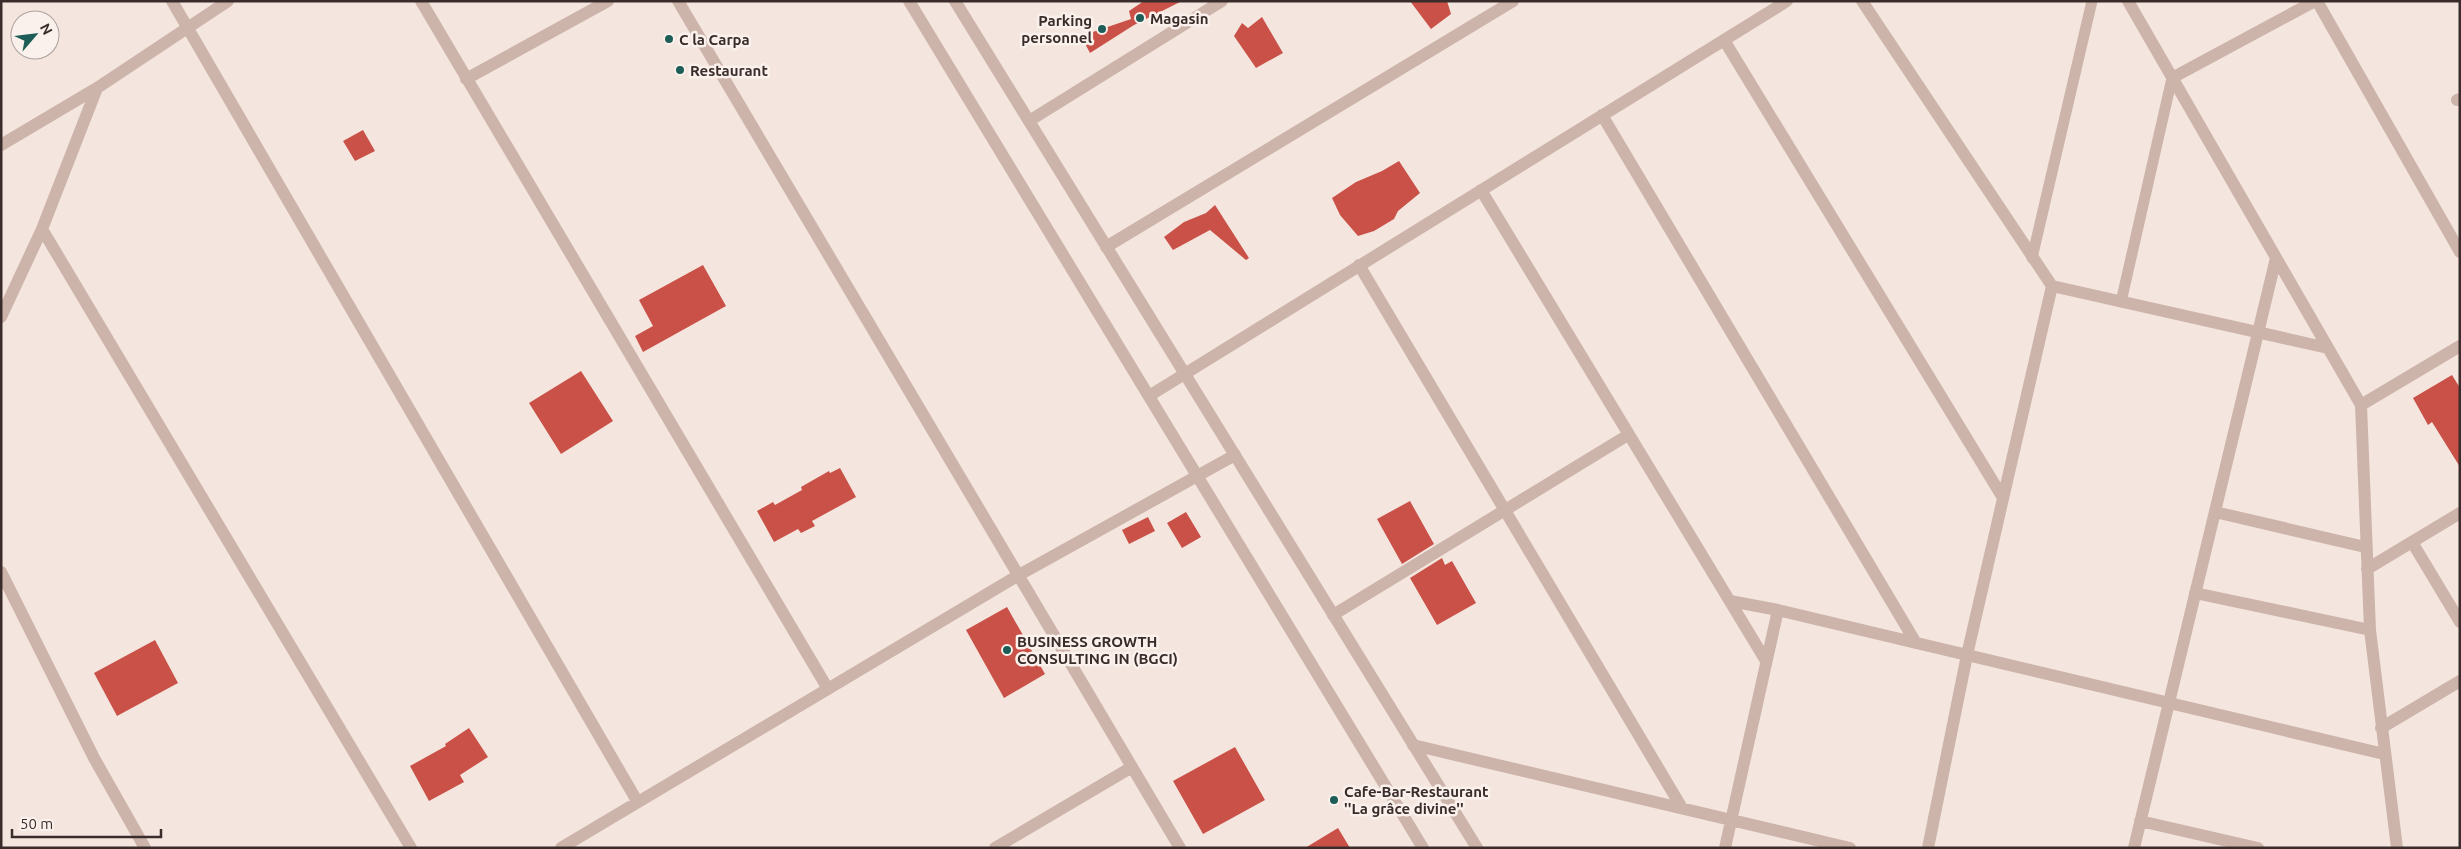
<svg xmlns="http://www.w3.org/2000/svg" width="2461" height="849" viewBox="0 0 2461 849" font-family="Ubuntu,sans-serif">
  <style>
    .building { fill: #ca5147 }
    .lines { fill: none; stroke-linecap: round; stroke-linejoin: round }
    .service { stroke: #cdb4aa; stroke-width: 11 }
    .minor { stroke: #cdb4aa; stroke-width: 12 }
    .tertiary { stroke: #cdb4aa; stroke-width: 12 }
    .poi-dot { fill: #1d5d57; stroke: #fbf1ec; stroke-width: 2 }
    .labels { text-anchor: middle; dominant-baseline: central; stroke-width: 5; stroke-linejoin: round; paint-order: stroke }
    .poi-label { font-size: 15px; font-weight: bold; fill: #3a2c2a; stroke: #fbf1ec; text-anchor: start }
  </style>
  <rect width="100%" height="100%" fill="#f4e6df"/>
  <path class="building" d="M1144,1H1182L1134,25L1090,53L1081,36L1131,19L1129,11Z
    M1410,1H1447L1451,14L1431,29Z
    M1262,17L1283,53L1256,68L1234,36L1242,23L1248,28Z
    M363,130L375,151L355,161L343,141Z
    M1399,161L1420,193L1398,211L1394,219L1374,231L1358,236L1340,215L1332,198L1356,182L1382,171Z
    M1215,205L1249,258L1246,260L1210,230L1173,250L1164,237L1184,222L1206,213Z
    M703,265L726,306L643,352L635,336L653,326L639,300Z
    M581,371L613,421L561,454L529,403Z
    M2452,375L2460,388V467L2432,422L2428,425L2413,398Z
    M840,468L856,497L812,521L815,526L801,533L798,529L774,542L757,511L773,502L775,505L802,490L801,487L829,471L830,473Z
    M1410,501L1434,544L1402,564L1377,519Z
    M1186,512L1201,537L1182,548L1167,523Z
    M1148,517L1155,531L1129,544L1122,530Z
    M1442,558L1445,565L1452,561L1476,603L1437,625L1410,578Z
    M1007,607L1045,674L1004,698L966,630Z
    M155,640L178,683L117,716L94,673Z
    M469,728L488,757L460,775L464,782L429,801L410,766L446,746L445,744Z
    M1235,747L1265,800L1203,834L1173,781Z
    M1338,828L1350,848H1305Z"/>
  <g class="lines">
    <path class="service" d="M2032,258L2092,1
      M2121,302L2172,78"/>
    <path class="minor" d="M172,1L637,801
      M421,1L828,689
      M678,1L1180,848
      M1862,1L2052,286L2328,348
      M2128,1L2361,405L2370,630L2397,848
      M2317,1L2460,252
      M1724,40L2003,498
      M2172,78L2315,1
      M466,79L608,1
      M2457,100L2460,99
      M1602,115L1916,643
      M1029,121L1222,1
      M1,145L97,88L228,1
      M1481,190L1766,661
      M42,229L411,848
      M1106,247L1513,1
      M1359,265L1682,808
      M1,317L42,229L97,88
      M1149,396L1787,1
      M2361,405L2460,346
      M2215,512L2365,547
      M2412,542L2460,622
      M2367,569L2460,513
      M1,572L94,758L145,848
      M2195,593L2370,630
      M1730,601L1778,610L2384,754
      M1333,615L1628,435
      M2381,728L2460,681
      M1413,745L1850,848
      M2140,821L2258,848
      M561,848L1019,575L1235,455
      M995,848L1132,767
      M1725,848L1778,610
      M1928,848L1967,655L2052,286
      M2134,848L2276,258"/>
    <path class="tertiary" d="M909,1L1423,848
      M955,1L1477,848"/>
  </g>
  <g class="poi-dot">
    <circle cx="1140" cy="18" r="5"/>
    <circle cx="1102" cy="29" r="5"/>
    <circle cx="669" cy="39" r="5"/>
    <circle cx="680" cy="70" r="5"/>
    <circle cx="1007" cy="650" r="5"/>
    <circle cx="1334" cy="800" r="5"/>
  </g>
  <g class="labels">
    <g class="poi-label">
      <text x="1150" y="18">Magasin</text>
      <text x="1092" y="20" text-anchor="end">Parking<tspan x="1092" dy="17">personnel</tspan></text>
      <text x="679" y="39">C la Carpa</text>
      <text x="690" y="70">Restaurant</text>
      <text x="1017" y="641">BUSINESS GROWTH<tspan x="1017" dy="17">CONSULTING IN (BGCI)</tspan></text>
      <text x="1344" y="791">Cafe-Bar-Restaurant<tspan x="1344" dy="17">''La grâce divine''</tspan></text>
    </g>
  </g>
  <rect width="2461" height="849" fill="none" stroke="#3a2c2a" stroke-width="5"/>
  <g transform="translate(35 35) rotate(62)"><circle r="24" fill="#fbf1ec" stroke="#aea29e"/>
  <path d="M0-4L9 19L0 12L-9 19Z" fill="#1d5d57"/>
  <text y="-8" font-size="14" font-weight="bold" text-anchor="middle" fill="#3a2c2a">N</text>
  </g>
  <path d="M12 829v8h149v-8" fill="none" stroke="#3a2c2a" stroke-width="2.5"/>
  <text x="20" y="829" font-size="15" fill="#3a2c2a" stroke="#fbf1ec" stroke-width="4" paint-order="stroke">50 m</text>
</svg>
